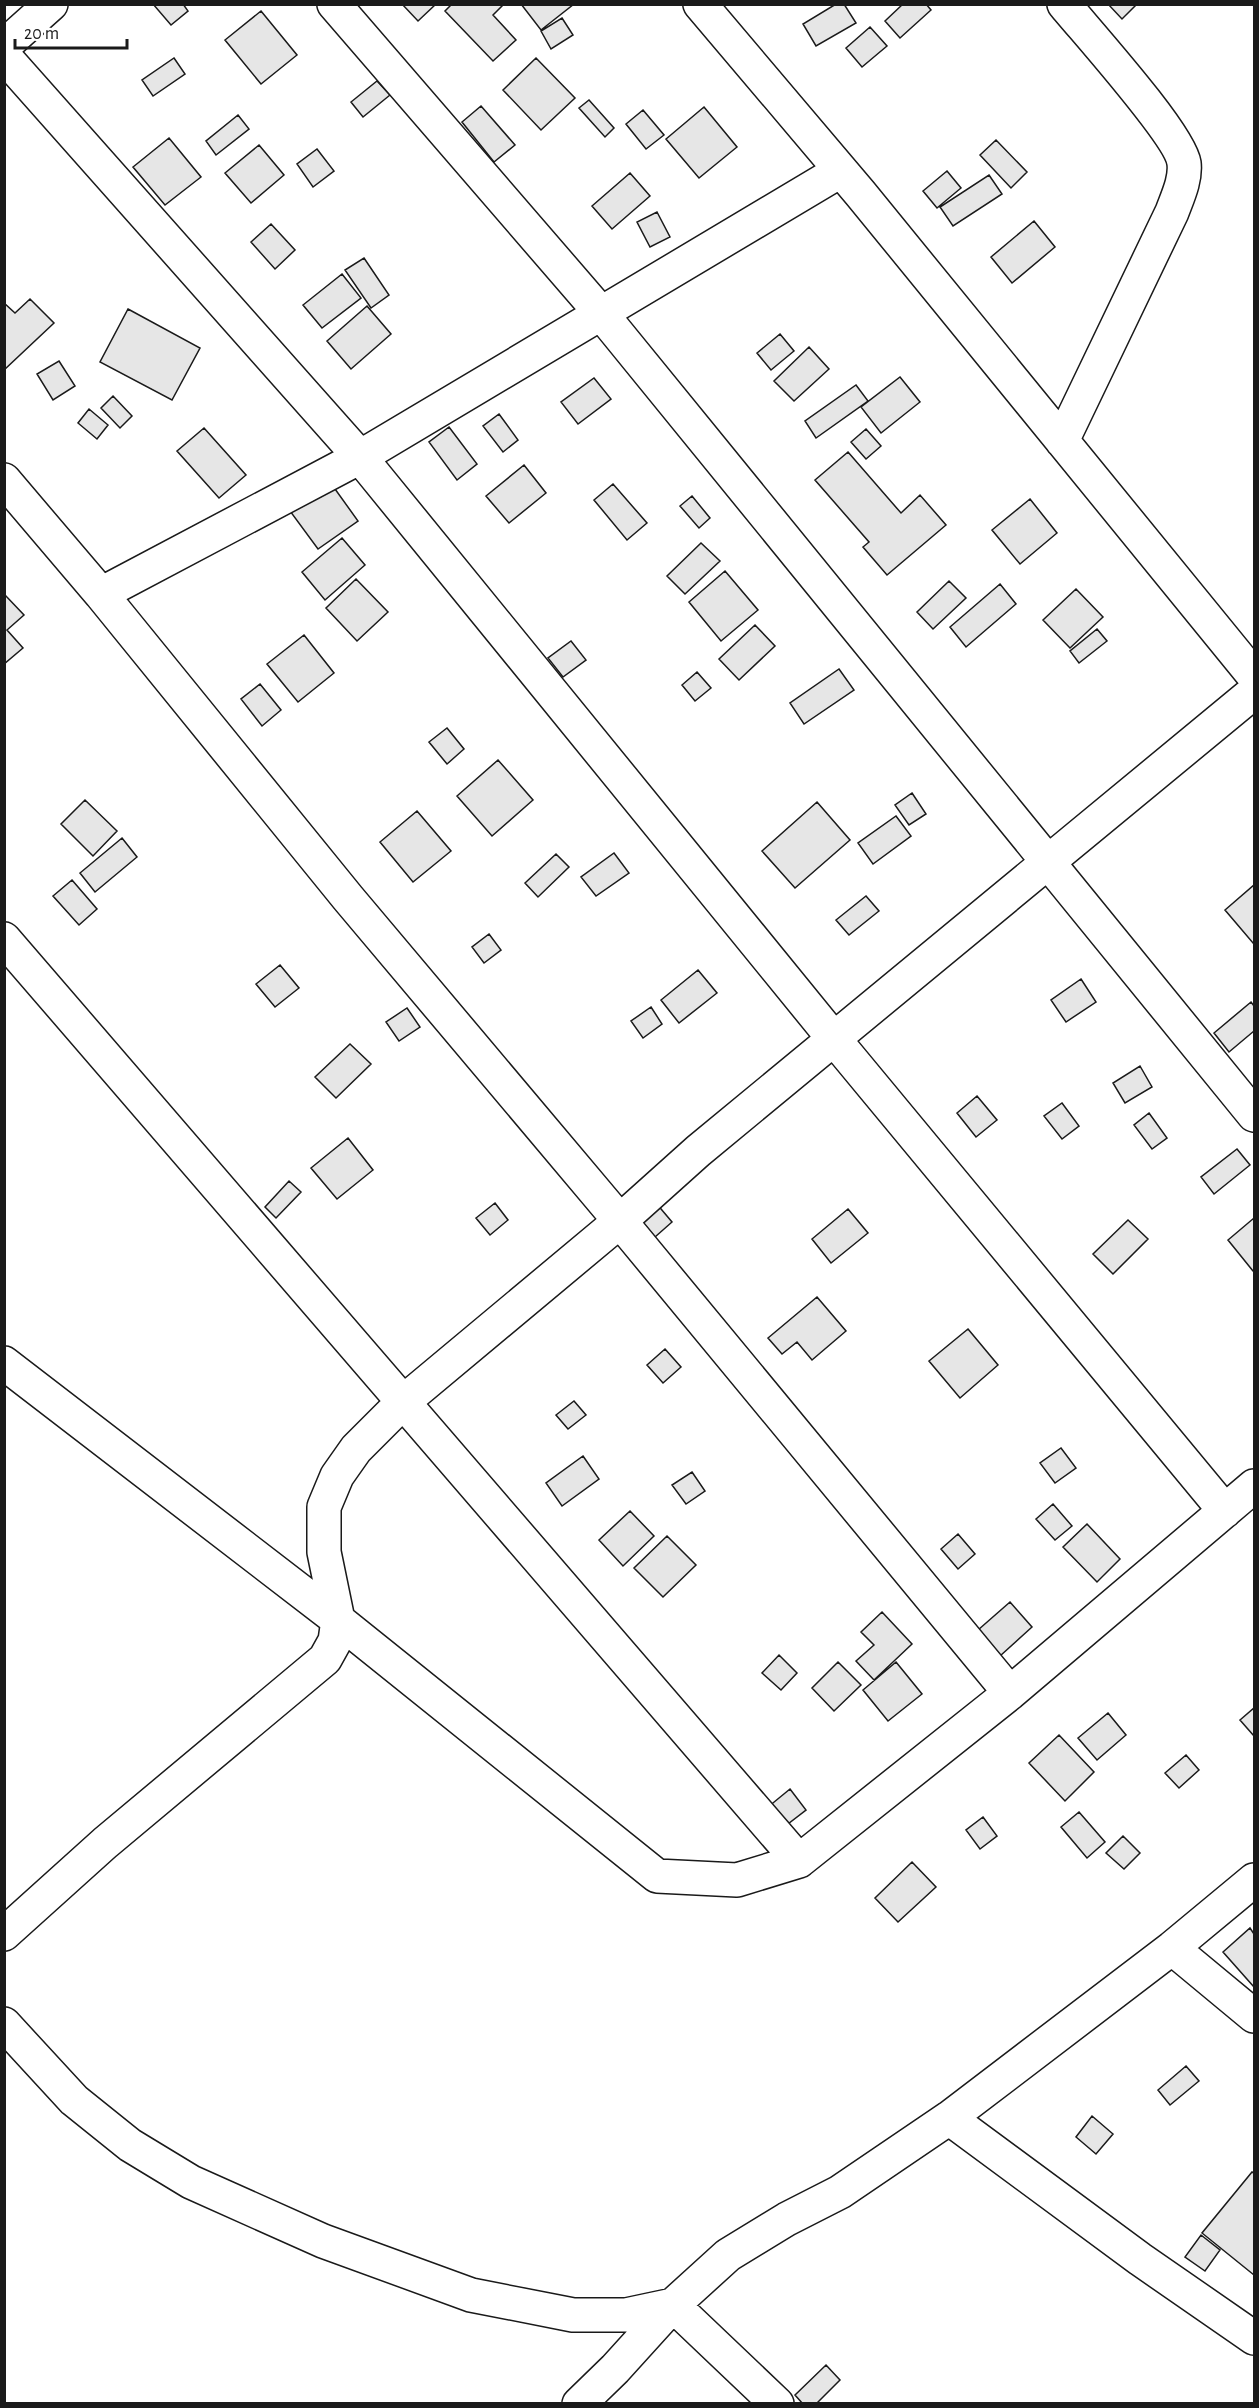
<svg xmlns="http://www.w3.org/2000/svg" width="1259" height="2408" viewBox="0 0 1259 2408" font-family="'Alegreya Sans',sans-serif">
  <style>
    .building { fill: #e6e6e6; stroke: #1a1a1a; stroke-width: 1.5 }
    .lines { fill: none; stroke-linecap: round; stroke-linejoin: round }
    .minor-casing { stroke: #1a1a1a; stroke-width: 36 }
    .minor { stroke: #fff; stroke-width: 33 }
  </style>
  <rect width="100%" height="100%" fill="#fff"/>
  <path class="building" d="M153,4H183L188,11L171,25Z
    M402,4H436L418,21Z
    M452,4H504L493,15L516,40L493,61L445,11Z
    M521,4H574L541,30Z
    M836,4H844L856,23L816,46L803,24Z
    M903,4H926L931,10L900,38L885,21Z
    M1108,4H1137L1122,19Z
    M261,11L297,55L261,84L225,40Z
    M562,18L573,35L551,49L541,31Z
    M870,27L887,46L862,67L846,48Z
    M174,58L185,74L153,96L142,80Z
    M536,58L575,98L541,130L503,90Z
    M377,81L390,95L363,117L351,102Z
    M589,100L614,128L605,137L579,108Z
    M481,106L515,145L494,162L462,122Z
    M704,107L737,147L699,178L666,139Z
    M643,110L664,135L646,149L626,124Z
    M238,115L249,129L216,155L206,141Z
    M169,138L201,177L165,205L133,167Z
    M996,140L1027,172L1011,188L980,155Z
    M259,145L284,175L251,203L225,173Z
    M317,149L334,171L313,187L297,164Z
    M947,171L961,188L937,208L923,191Z
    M630,173L650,196L612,229L592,206Z
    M989,175L1002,194L953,226L940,207Z
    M657,212L670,237L650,247L637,222Z
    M1034,221L1055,247L1012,283L991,257Z
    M271,224L295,250L275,269L251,242Z
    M364,258L389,295L371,308L345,270Z
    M342,274L361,298L322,328L303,305Z
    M30,299L54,323L4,370V303L15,313Z
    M367,306L391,334L351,369L327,341Z
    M128,309L200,348L172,400L100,362Z
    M780,334L794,351L771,370L757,353Z
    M809,347L829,369L794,401L774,381Z
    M59,361L75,386L53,400L37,374Z
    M900,377L920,402L881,433L861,407Z
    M594,378L611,399L578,424L561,402Z
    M856,385L868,401L816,438L805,421Z
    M113,396L132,416L120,428L101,408Z
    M89,409L108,425L97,439L78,423Z
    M499,414L518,440L503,452L483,426Z
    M449,427L477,464L457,480L429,442Z
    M204,428L246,475L219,498L177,451Z
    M866,429L881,446L866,459L851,442Z
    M848,452L901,513L920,495L946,525L887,575L863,547L869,542L815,480Z
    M524,465L546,493L509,523L486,496Z
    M330,482L358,521L318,549L290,511Z
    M613,484L647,523L627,540L594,500Z
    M692,496L710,518L699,528L680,506Z
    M1030,499L1057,533L1020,564L992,530Z
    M342,538L365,565L325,600L302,572Z
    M701,543L720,561L685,594L667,576Z
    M725,571L758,610L721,641L689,602Z
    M356,579L388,612L357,641L326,608Z
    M949,581L966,598L933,629L917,612Z
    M1000,584L1016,604L966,647L950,627Z
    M1076,589L1103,617L1070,648L1043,620Z
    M5,595L24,615L7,630L23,648L4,664Z
    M755,625L775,646L739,680L719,659Z
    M1097,629L1107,641L1079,663L1070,651Z
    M304,635L334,673L298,702L267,664Z
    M571,641L586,660L563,677L548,658Z
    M839,669L854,690L804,724L790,703Z
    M697,672L711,688L695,701L682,685Z
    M260,684L281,710L262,726L241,699Z
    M447,728L464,749L447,764L429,742Z
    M498,760L533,800L492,836L457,796Z
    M912,793L926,814L909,825L895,805Z
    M85,800L117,831L93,856L61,824Z
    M817,802L850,840L795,888L762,851Z
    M417,811L451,851L413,882L380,842Z
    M896,816L911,836L873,864L858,843Z
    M122,838L137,857L95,892L80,873Z
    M614,853L629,873L596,896L581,877Z
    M556,854L569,867L538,897L525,883Z
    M72,880L97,909L79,925L53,896Z
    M1254,885V942L1253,943L1225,910Z
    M866,896L879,911L849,935L836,920Z
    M489,934L501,950L484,963L472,947Z
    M280,965L299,988L275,1007L256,984Z
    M698,970L717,993L679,1023L661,1000Z
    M1081,979L1096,1002L1066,1022L1051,1000Z
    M1251,1002L1254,1006V1031L1229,1052L1214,1033Z
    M651,1007L662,1024L643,1038L631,1021Z
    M407,1008L420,1027L399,1041L386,1022Z
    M350,1044L371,1064L336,1098L315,1077Z
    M1140,1066L1152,1087L1125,1103L1113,1083Z
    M977,1096L997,1120L976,1137L957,1113Z
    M1062,1103L1079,1126L1062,1139L1044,1116Z
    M1149,1113L1167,1138L1152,1149L1134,1125Z
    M348,1138L373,1170L337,1199L311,1168Z
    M1237,1149L1250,1165L1214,1194L1201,1177Z
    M289,1181L301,1192L276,1218L265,1207Z
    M495,1203L508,1220L490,1235L476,1218Z
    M656,1203L672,1222L655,1237L639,1218Z
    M848,1209L868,1233L831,1263L812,1239Z
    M1254,1218V1270L1253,1271L1228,1240Z
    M1128,1220L1148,1239L1113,1274L1093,1254Z
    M817,1297L846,1331L812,1360L797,1342L782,1354L768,1338Z
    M968,1329L998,1365L960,1398L929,1361Z
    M665,1349L681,1367L663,1383L647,1365Z
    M574,1401L586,1415L568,1429L556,1415Z
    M1061,1448L1076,1468L1055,1483L1040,1463Z
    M583,1456L599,1479L562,1506L546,1483Z
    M692,1472L705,1491L686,1504L672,1485Z
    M1053,1504L1072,1526L1055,1540L1036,1519Z
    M630,1511L654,1536L623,1566L599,1540Z
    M1087,1524L1120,1559L1097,1582L1063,1547Z
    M958,1534L975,1554L958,1569L941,1549Z
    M667,1536L696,1565L663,1597L634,1568Z
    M1010,1602L1032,1627L1000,1656L978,1630Z
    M882,1612L912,1644L874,1680L856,1661L874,1645L861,1632Z
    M779,1655L797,1673L781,1690L762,1673Z
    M838,1662L861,1685L834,1711L812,1688Z
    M896,1662L922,1694L888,1721L863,1690Z
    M1254,1708V1736L1240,1720Z
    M1108,1713L1126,1735L1097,1760L1078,1738Z
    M1059,1735L1094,1772L1065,1801L1029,1763Z
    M1186,1755L1199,1770L1179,1788L1165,1773Z
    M790,1789L806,1810L784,1827L768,1807Z
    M1079,1812L1105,1842L1087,1858L1061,1827Z
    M983,1817L997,1836L980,1849L966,1830Z
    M1123,1836L1140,1853L1124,1869L1106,1853Z
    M912,1862L936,1887L898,1922L875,1898Z
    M1250,1928L1254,1934V1987L1223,1952Z
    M1186,2066L1199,2081L1170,2105L1158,2090Z
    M1092,2116L1113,2134L1096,2154L1076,2137Z
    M1252,2172L1254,2173V2275L1202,2233Z
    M1201,2235L1220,2250L1205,2271L1185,2257Z
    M826,2365L840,2380L816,2404H803L795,2395Z"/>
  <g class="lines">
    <g class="minor-casing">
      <path id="minor" d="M334,4L600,312L1254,1115
        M700,4L860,193L1254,676
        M4,46L51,4
        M4,56L360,457L834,1039L1225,1511
        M1062,441L1172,212C1178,196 1186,179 1184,163C1180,135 1087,32 1064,4
        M4,480L101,594L348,898L620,1221L1010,1693
        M101,594L360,457L840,171
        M4,939L799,1861
        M4,1363L338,1620L657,1876L737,1880L799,1861L1010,1693L1254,1486
        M4,1934L105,1843L325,1659L335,1641L338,1620L324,1552V1507L337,1476L356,1449L402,1403L620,1221L698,1151L1254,692
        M1172,1948L1254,2016
        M4,2024L74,2100L130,2145L191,2182L323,2241L471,2295L573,2315H626L673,2305L777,2404
        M949,2118L1140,2259L1254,2338
        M579,2404L615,2369L673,2305L728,2255L787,2219L840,2192L949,2118L1172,1948L1254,1880"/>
    </g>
    <use href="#minor" class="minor"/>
  </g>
  <rect width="1259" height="2408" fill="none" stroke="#1a1a1a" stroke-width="12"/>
  <path d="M15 39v9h112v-9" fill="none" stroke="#1a1a1a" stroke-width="3"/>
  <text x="24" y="39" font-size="18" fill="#1a1a1a" stroke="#ffffff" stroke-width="4.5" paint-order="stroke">20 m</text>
</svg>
